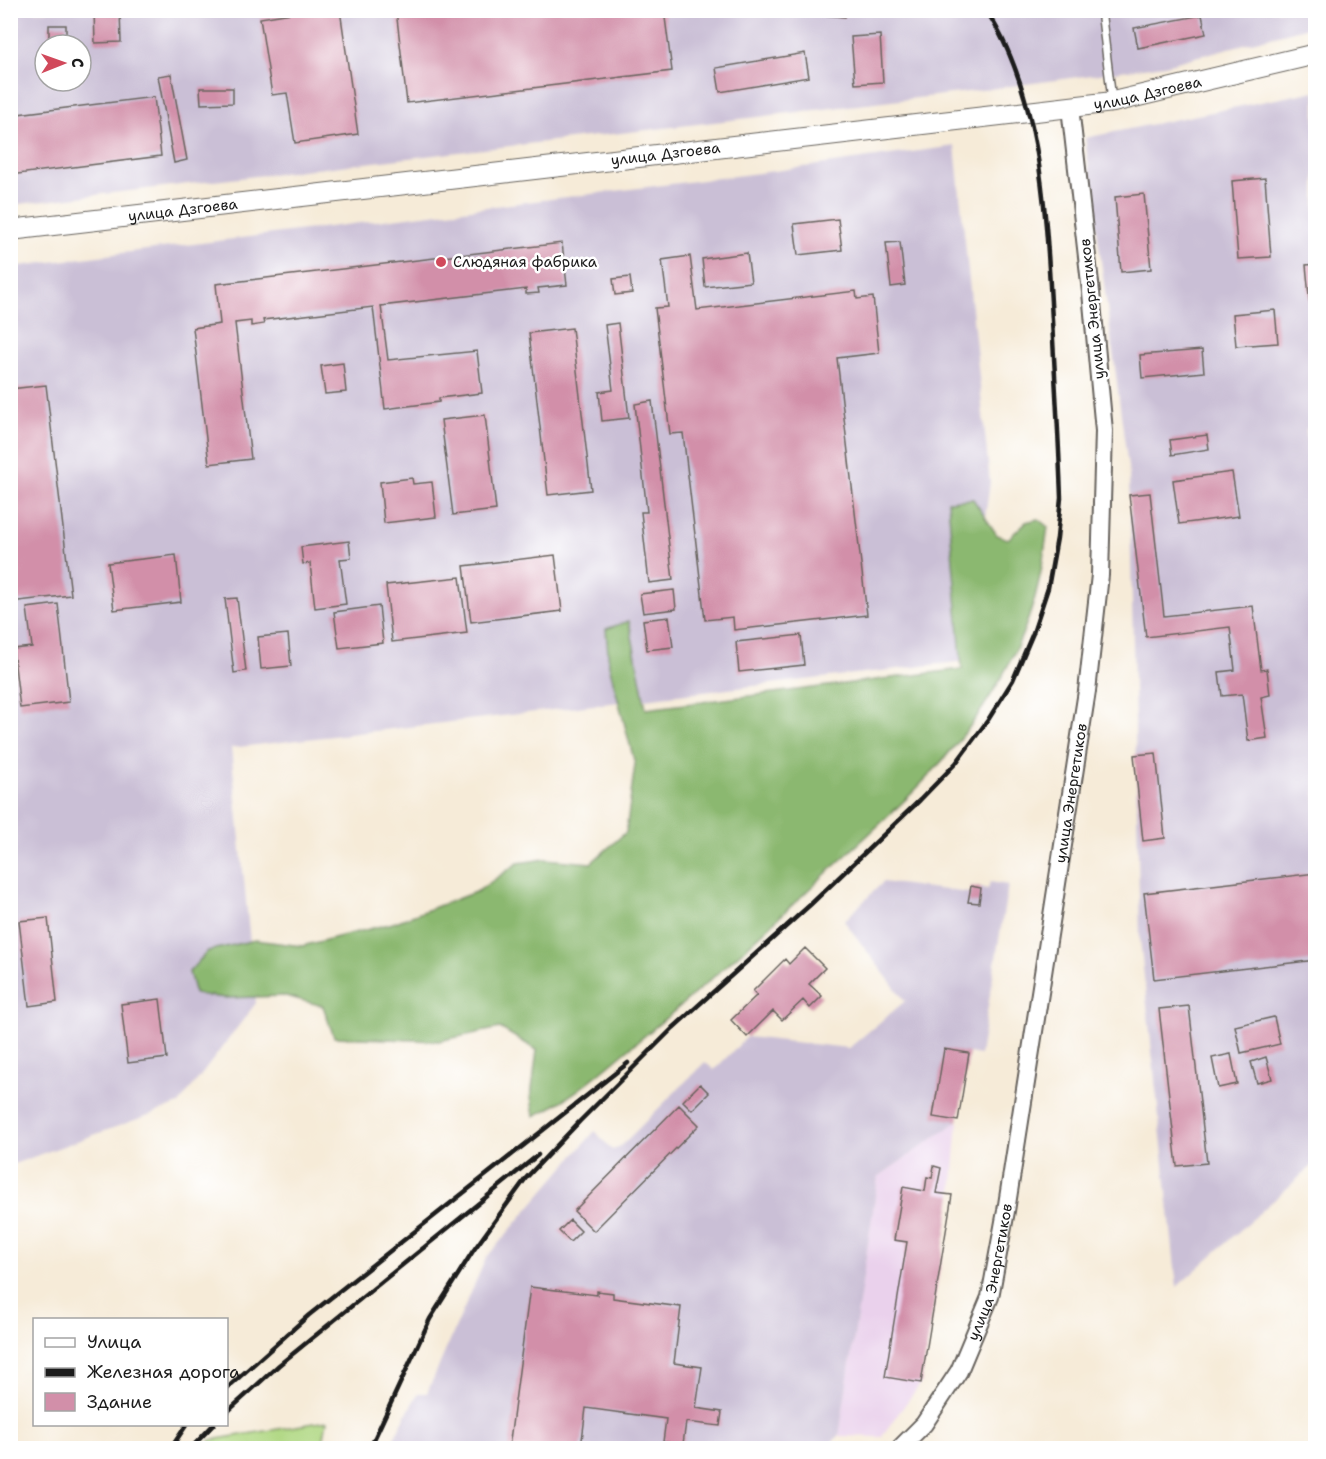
<svg xmlns="http://www.w3.org/2000/svg" width="1326" height="1459" viewBox="0 0 1326 1459" font-family="'Shantell Sans',sans-serif">
  <style>
    .built { fill: #ead1ec }
    .industrial { fill: #cabfd6; fill-rule: evenodd }
    .green { fill: #afd781; stroke: #667a4e; stroke-width: 1.5 }
    .forest { fill: #8bb86f; stroke: #546a46; stroke-width: 1.5 }
    .building { fill: #d28fa9 }
    .lines { fill: none; stroke-linecap: round; stroke-linejoin: round }
    .service-casing { stroke: #68645e; stroke-width: 10 }
    .tertiary-casing { stroke: #68645e; stroke-width: 20 }
    .secondary-casing { stroke: #68645e; stroke-width: 22 }
    .service { stroke: #fff; stroke-width: 7 }
    .tertiary { stroke: #fff; stroke-width: 16 }
    .secondary { stroke: #fff; stroke-width: 20 }
    .rail { stroke: #1c1c1c; stroke-width: 4.5 }
    .poi-dot { fill: #d1495b; stroke: #fff; stroke-width: 2 }
    .labels { text-anchor: middle; dominant-baseline: central; stroke-width: 5; stroke-linejoin: round; paint-order: stroke }
    .street-label { font-size: 15px; fill: #1c1c1c; stroke: #fff }
    .poi-label { font-size: 15px; fill: #1c1c1c; stroke: #fff; text-anchor: start }
  </style>
  <rect width="100%" height="100%" fill="#fff"/>
  <filter id="ink" filterUnits="userSpaceOnUse"><feTurbulence type="fractalNoise" baseFrequency=".0167" numOctaves="2"/><feDisplacementMap in="SourceGraphic" scale="12" xChannelSelector="R" yChannelSelector="G"/><feConvolveMatrix kernelMatrix="1 2 1 2 8 2 1 2 1" color-interpolation-filters="sRGB"/></filter>
  <filter id="wash" filterUnits="userSpaceOnUse"><feTurbulence type="fractalNoise" baseFrequency=".008" numOctaves="4" result="noise"/><feDisplacementMap in="SourceGraphic" scale="24" xChannelSelector="R" yChannelSelector="G"/><feGaussianBlur stdDeviation="1.35" result="paint"/><feColorMatrix in="noise" values="0 0 0 0 0 0 0 0 0 0 0 0 0 0 0 0 0 1.4 0 .05"/><feComposite in="paint" operator="in"/></filter>
  <g filter="url(#wash)">
    <rect width="100%" height="100%" fill="#f6ebd8"/>
    <path class="built" d="M958,1121L952,1195L921,1383L881,1437L839,1436L878,1177Z"/>
    <path class="industrial" d="M1315,10L1316,25L1165,65L960,93L11,205L10,11ZM45,45H81V81H45Z
      M1315,91L1316,427L1306,429L1316,522L1315,1163L1177,1287L1140,939L1129,475L1085,138Z
      M955,146L990,482L965,661L231,748L256,1003L179,1104L11,1165V267L782,170Z
      M883,882L969,893L971,886L988,889L990,882L1008,885L980,1055L969,1053L958,1121L878,1177L839,1436L824,1448H392L394,1438L418,1393H427L486,1258L595,1131L612,1150L619,1148L705,1062L714,1070L747,1037L849,1048L905,1001L844,921Z"/>
    <path class="green" d="M327,1421L322,1448H206L211,1440Z"/>
    <path class="forest" d="M973,499L997,535L1008,539L1026,522L1038,519L1048,527C1045,546 1043,566 1038,585C1028,629 1007,672 982,709C934,782 866,835 803,895C746,949 688,1001 626,1051C597,1075 569,1101 534,1116L531,1097L537,1050L500,1028L439,1041L334,1037L323,1006L286,996L225,998L195,994L189,972L208,951L255,940L302,946L393,923L478,891L518,863L545,859L591,863L626,832L635,764L609,665L606,629L629,621L646,709L962,669L948,501Z"/>
    <g id="blocks">
      <path class="building" d="M94,10H120L121,42L95,43Z
        M291,10H340L358,134L295,143L287,93L272,95L260,18L291,13Z
        M396,10H664L672,71L407,103Z
        M811,10H845V17L810,14Z
        M1202,15L1206,34L1138,48L1134,28Z
        M49,25H66V45H49Z
        M880,35L883,82L855,84L851,37Z
        M805,53L809,77L720,92L716,68Z
        M171,74L187,160L174,163L158,76Z
        M200,88H233V103L201,104Z
        M154,97L161,156L10,175V115Z
        M1265,178L1271,257L1238,259L1232,181Z
        M1144,194L1151,269L1121,272L1115,197Z
        M838,219L842,250L798,255L794,224Z
        M900,242L905,285L891,287L886,243Z
        M562,243L567,285L538,288L539,293L526,294V289L381,306L388,360L477,351L482,393L439,398V402L385,409L373,307L263,320L264,324L251,326V321L235,323L251,459L209,464L193,328L220,324L216,284Z
        M747,253L751,282L705,287L702,259Z
        M690,256L697,310L856,291L857,299L873,297L879,353L837,358L867,615L734,630L733,617L705,620L683,433L670,434L655,308L668,307L662,260Z
        M1316,264V348H1314L1306,265Z
        M630,277L632,293L615,295L613,279Z
        M1275,310L1278,343L1236,346L1233,314Z
        M618,323L629,418L602,421L599,392L613,390L605,325Z
        M572,328L591,490L548,495L529,333Z
        M1202,350L1204,372L1142,378L1140,355Z
        M343,363L346,392L325,394L321,366Z
        M46,385L71,595L10,602V389Z
        M652,401L673,580L649,583L641,512H647L635,404Z
        M485,415L496,510L453,515L441,420Z
        M1207,435L1209,449L1172,455L1170,440Z
        M1232,472L1239,516L1179,524L1173,480Z
        M412,478L413,484L432,482L436,517L384,523L380,482Z
        M1150,493L1164,616L1253,606L1261,670L1267,669L1270,695L1261,697L1267,738L1248,741L1242,694L1222,696L1219,672L1235,670L1230,627L1146,637L1129,495Z
        M349,541L351,558L340,559L346,604L315,608L310,563L303,564L301,547Z
        M176,555L181,602L114,610L108,563Z
        M555,555L562,611L471,622L464,566Z
        M460,577L467,633L392,642L386,585Z
        M674,590L676,609L643,613L640,594Z
        M237,598L246,671L234,673L225,599Z
        M58,604L69,702L20,708L13,649L32,647L27,608Z
        M379,606L383,643L339,648L334,612Z
        M669,617L673,647L647,650L643,620Z
        M288,634L291,666L261,669L258,637Z
        M801,635L804,665L739,672L736,642Z
        M1156,753L1165,838L1143,841L1134,755Z
        M1316,873V960L1154,979L1144,893Z
        M971,886L981,888L979,903L968,902Z
        M48,918L57,1002L29,1006L19,921Z
        M805,948L825,968L809,984L822,996L810,1008L803,1000L782,1020L773,1011L747,1037L731,1020L757,995L753,991L785,959L789,964Z
        M160,999L167,1058L128,1063L121,1004Z
        M1189,1006L1207,1163L1177,1166L1159,1009Z
        M1274,1017L1280,1044L1241,1053L1235,1026Z
        M944,1049L969,1053L958,1121L933,1117Z
        M1231,1054L1237,1084L1218,1088L1212,1058Z
        M1266,1057L1272,1079L1257,1083L1251,1062Z
        M700,1084L709,1093L692,1110L683,1101Z
        M679,1105L699,1125L594,1231L574,1211Z
        M934,1166L941,1168L936,1193L952,1195L921,1383L885,1377L907,1242L894,1240L903,1187L925,1191L927,1177L932,1178Z
        M570,1220L581,1231L570,1242L559,1231Z
        M530,1287L597,1295V1291L613,1293V1298L681,1307L674,1363L702,1367L696,1408L722,1412L720,1426L686,1422L683,1444L663,1442L666,1419L586,1408L581,1448H509Z"/>
    </g>
  </g>
  <g filter="url(#ink)">
    <use href="#blocks" fill-opacity="0" stroke="#68645e" stroke-width="1.5"/>
    <g class="lines">
      <g class="service-casing">
        <path id="service" d="M1101,10L1112,100"/>
      </g>
      <g class="tertiary-casing">
        <g id="tertiary">
          <path id="s1" d="M900,1448L924,1424L959,1371L990,1297L1006,1211L1087,691L1100,575L1104,431L1091,292L1070,107"/>
        </g>
      </g>
      <g class="secondary-casing">
        <g id="secondary">
          <path id="s2" d="M10,230L1113,102L1316,54"/>
        </g>
      </g>
      <use href="#service" class="service"/>
      <use href="#tertiary" class="tertiary"/>
      <use href="#secondary" class="secondary"/>
      <path class="rail" d="M226,1389L309,1315L628,1063
        M226,1413L279,1365L538,1155
        M171,1448L187,1424
        M191,1448L214,1424
        M370,1448L430,1319L473,1251L526,1178L580,1121L673,1028L810,905L920,800L956,763L988,720L1013,680L1033,633L1048,588L1057,538L1061,498C1059,439 1055,379 1052,320C1046,219 1043,97 986,10"/>
    </g>
  </g>
  <circle class="poi-dot" cx="441" cy="262" r="6"/>
  <g class="labels">
    <g class="street-label">
      <text stroke="none"><textPath href="#s2" startOffset="1146">улица Дзгоева</textPath></text>
      <text stroke="none"><textPath href="#s2" startOffset="660">улица Дзгоева</textPath></text>
      <text stroke="none"><textPath href="#s2" startOffset="174">улица Дзгоева</textPath></text>
      <text transform="translate(1092 309) rotate(-96)">улица Энергетиков</text>
      <text stroke="none"><textPath href="#s1" startOffset="688">улица Энергетиков</textPath></text>
      <text stroke="none"><textPath href="#s1" startOffset="202">улица Энергетиков</textPath></text>
    </g>
    <g class="poi-label">
      <text x="453" y="262">Слюдяная фабрика</text>
    </g>
  </g>
  <rect width="1326" height="1459" fill="none" stroke="#fff" stroke-width="36"/>
  <rect x="33" y="1318" width="195" height="108" fill="#ffffff" stroke="#a4a4a4" stroke-width="1.5"/>
  <rect x="45" y="1338" width="30" height="9" fill="#ffffff" stroke="#a4a4a4" stroke-width="1.5"/>
  <text x="87" y="1348" font-size="18" fill="#1c1c1c">Улица</text>
  <rect x="45" y="1368" width="30" height="9" fill="#1c1c1c" stroke="#a4a4a4" stroke-width="1.5"/>
  <text x="87" y="1378" font-size="18" fill="#1c1c1c">Железная дорога</text>
  <rect x="45" y="1393" width="30" height="18" fill="#d28fa9" stroke="#a4a4a4" stroke-width="1.5"/>
  <text x="87" y="1408" font-size="18" fill="#1c1c1c">Здание</text>
  <g transform="translate(63 63) rotate(89)"><circle r="28" fill="#ffffff" stroke="#a4a4a4" stroke-width="1.5"/>
  <path d="M0-4.5L10 22L0 15L-10 22Z" fill="#d1495b"/>
  <text y="-9" font-size="16" font-weight="bold" text-anchor="middle" fill="#1c1c1c">С</text>
  </g>
</svg>
